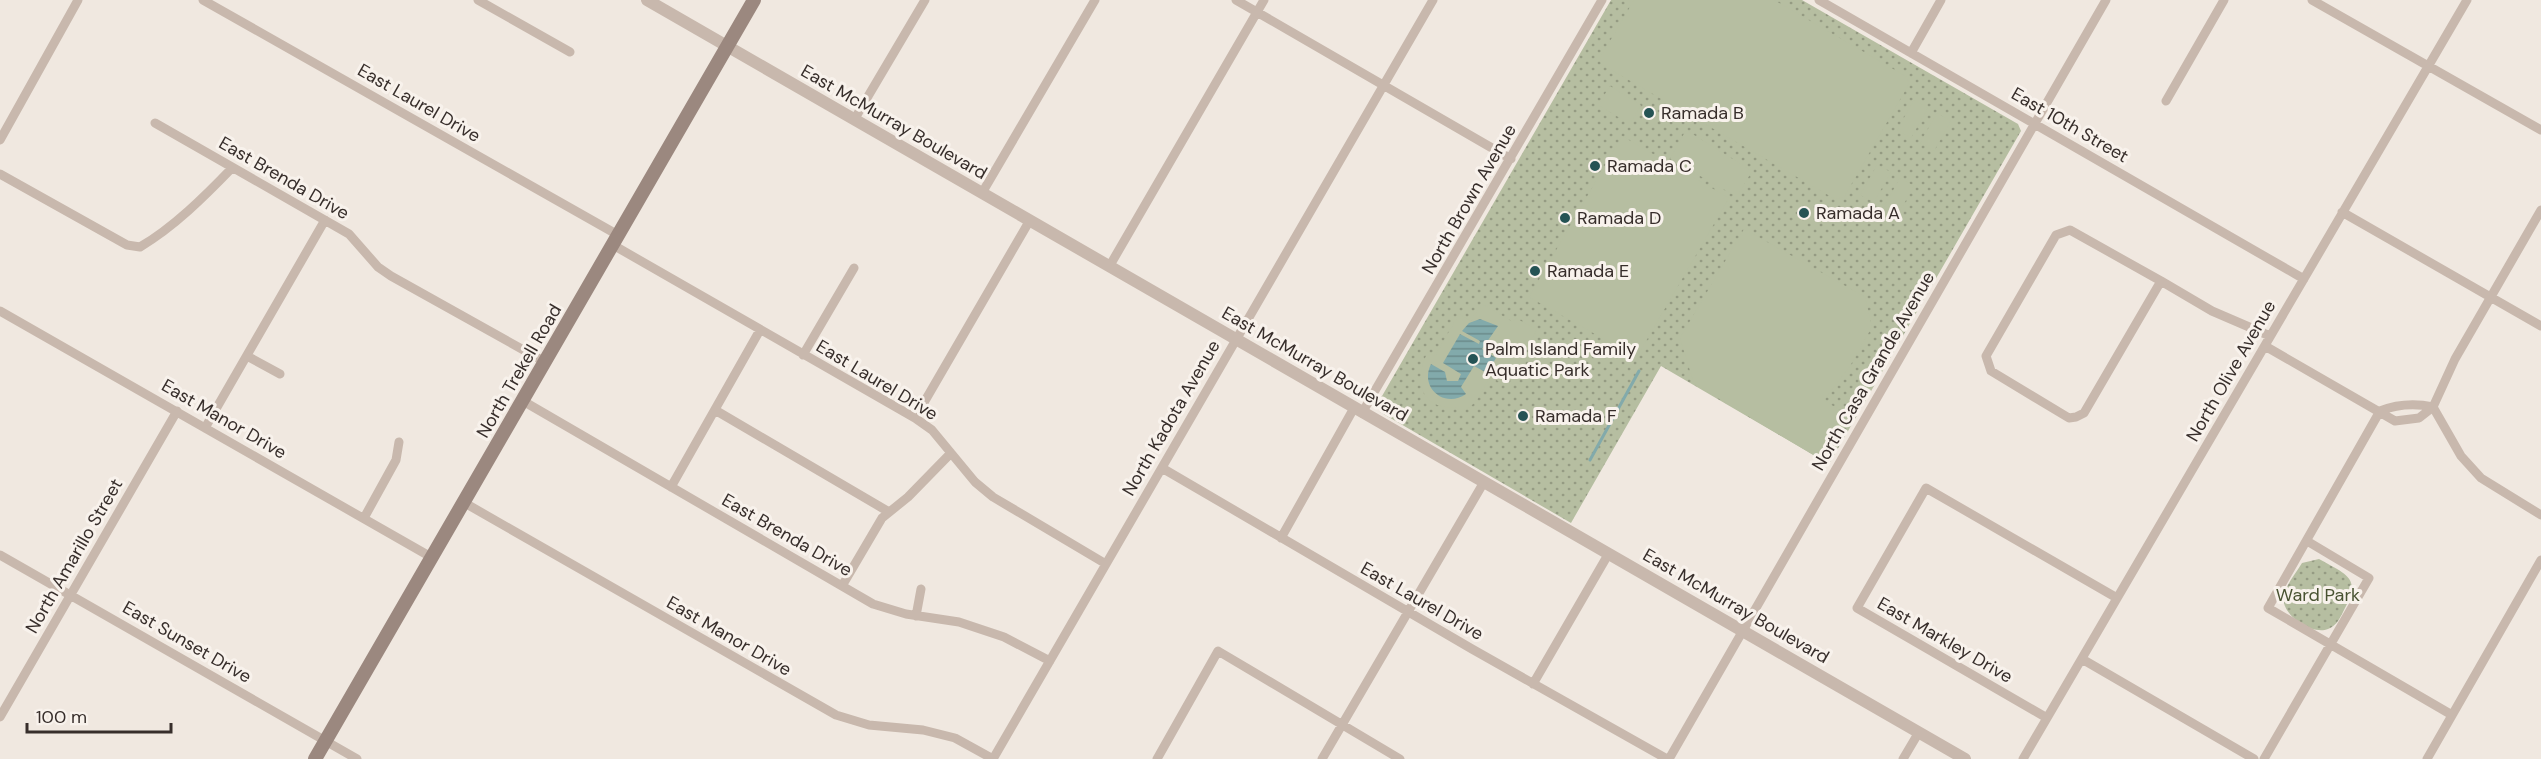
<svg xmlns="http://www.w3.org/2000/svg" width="2541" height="759" viewBox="0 0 2541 759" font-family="'DM Sans',sans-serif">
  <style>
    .grass { fill: url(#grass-dots) }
    .pitch { fill: #b6bea1 }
    .water { fill: url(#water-rules) }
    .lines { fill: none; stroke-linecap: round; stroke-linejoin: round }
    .stream { stroke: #82aaab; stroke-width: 3 }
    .minor { stroke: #c8b8ad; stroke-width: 9 }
    .tertiary { stroke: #c8b8ad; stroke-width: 12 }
    .secondary { stroke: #9b887f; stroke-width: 14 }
    .poi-dot { fill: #255354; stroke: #f8f2ec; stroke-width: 2 }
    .labels { text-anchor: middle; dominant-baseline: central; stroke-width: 6; stroke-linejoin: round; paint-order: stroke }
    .street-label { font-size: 18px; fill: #372e2b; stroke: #f8f2ec }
    .poi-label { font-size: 18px; fill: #372e2b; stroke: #f8f2ec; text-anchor: start }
    .park-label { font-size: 18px; fill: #485231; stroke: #f8f2ec }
  </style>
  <defs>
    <pattern id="grass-dots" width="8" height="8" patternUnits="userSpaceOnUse" patternTransform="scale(1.5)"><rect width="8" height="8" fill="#b6bea1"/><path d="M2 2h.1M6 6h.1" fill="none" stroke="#959b83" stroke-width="1.8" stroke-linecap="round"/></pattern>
    <pattern id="water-rules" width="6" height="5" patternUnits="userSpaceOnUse" patternTransform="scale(1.5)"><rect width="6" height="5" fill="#82aaab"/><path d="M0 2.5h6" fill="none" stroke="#6b8b8b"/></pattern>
  </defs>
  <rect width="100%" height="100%" fill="#f0e8e0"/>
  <path class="grass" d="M1611,0H1802L2018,124L2021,131L1829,464L1661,366L1571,523L1380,412L1378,403Z
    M2319,559C2343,573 2363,577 2345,608C2341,616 2337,626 2328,629C2312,636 2279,614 2284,595C2286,585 2296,573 2302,563Z"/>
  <path class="pitch" d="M1634,0H1774L1907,77L1909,84L1844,197L1835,199L1601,64L1600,58Z
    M1610,86L1641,105L1630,124L1598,105Z
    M1914,100L1928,108L1911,138L1897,130Z
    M1937,113L1951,121L1934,151L1920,143Z
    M1686,130L1752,171L1738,195L1732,194L1670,159Z
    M1622,136L1729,198L1638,355L1634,356L1529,297Z
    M1877,165L1891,172L1874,202L1860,195Z
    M1900,178L1914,186L1897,216L1883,208Z
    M1744,229L1865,297L1872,327L1850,366L1824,400L1850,417L1825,462L1694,384L1680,338Z
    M1484,305L1513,322L1516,318L1537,330L1511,375L1508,374L1503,384L1490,376C1481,392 1477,407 1459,412L1457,407C1420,411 1413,379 1428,352L1435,356L1459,314L1471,321L1479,307L1482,309Z"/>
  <path class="water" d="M1480,319L1498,326L1482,349L1496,358L1487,373L1474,366L1461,387L1466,394C1445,409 1419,388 1431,364L1445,372L1447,381H1458L1461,374L1443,363L1460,334L1479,344L1480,341L1462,331L1469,323Z"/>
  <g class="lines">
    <path class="stream" d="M1590,460L1639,371"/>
    <path class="minor" d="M203,0L618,235
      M478,0L570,52
      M1236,0L1511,159
      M1819,0L2304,279
      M2312,0L2541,130
      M1911,53L1941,0
      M2166,101L2224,0
      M854,120L925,0
      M155,123L349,234L378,267L391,276L545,362
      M0,140L78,0
      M0,174L127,245L140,247C174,227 205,196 232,168
      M982,193L1095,0
      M2342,212L2541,326
      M2070,230L2161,281L2084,413L2076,417L2069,418L1991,371L1986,356L2056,235Z
      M613,245L915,418L932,430L975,482L993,497L1106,564
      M1109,267L1264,0
      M2161,281L2212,311L2270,336
      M0,311L431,557
      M2265,346L2395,421L2419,418L2433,407L2455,359L2541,210
      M803,355L854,268
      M247,356L280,374
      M523,401L873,604L906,614L959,622L1004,637L1050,661
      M2433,407L2461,456L2481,478L2541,515
      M715,410L889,512
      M2380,411L2268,608L2452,715
      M2380,411C2398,404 2414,403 2433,407
      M1362,413L1602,0
      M915,418L1030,220
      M205,428L325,220
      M1162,468L1472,649L1667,759
      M671,487L760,330
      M463,502L836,715L869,725L923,730L955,738L993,759
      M364,518L396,460L399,442
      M1281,538L1354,408
      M0,555L357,759
      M842,586L882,518L908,497L951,453
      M916,616L921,589
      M2082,659L2254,759
      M1533,684L1609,553
      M0,717L177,411
      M2047,718L1857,608L1926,488L2117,598
      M993,759L1433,0
      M1157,759L1218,651L1400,759
      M1322,759L1484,482
      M1669,759L2106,0
      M1903,759L1919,732
      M2023,759L2467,0
      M2264,759L2369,578L2307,541
      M2427,759L2541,560"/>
    <path class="tertiary" d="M647,0L1965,759"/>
    <path class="secondary" d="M315,759L754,0"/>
  </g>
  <g class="poi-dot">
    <circle cx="1649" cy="113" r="6"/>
    <circle cx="1595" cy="166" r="6"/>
    <circle cx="1804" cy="213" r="6"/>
    <circle cx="1565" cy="218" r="6"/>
    <circle cx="1535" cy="271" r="6"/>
    <circle cx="1473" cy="359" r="6"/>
    <circle cx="1523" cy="416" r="6"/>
  </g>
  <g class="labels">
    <g class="street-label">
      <text transform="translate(419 103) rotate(30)">East Laurel Drive</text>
      <text transform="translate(894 122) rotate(30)">East McMurray Boulevard</text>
      <text transform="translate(2070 125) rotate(30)">East 10th Street</text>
      <text transform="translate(284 178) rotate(30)">East Brenda Drive</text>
      <text transform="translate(1469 199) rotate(-60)">North Brown Avenue</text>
      <text transform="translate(1315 364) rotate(30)">East McMurray Boulevard</text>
      <text transform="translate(519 371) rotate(-60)">North Trekell Road</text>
      <text transform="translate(1873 371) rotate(-60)">North Casa Grande Avenue</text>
      <text transform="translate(2231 371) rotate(-60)">North Olive Avenue</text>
      <text transform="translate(877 380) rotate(31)">East Laurel Drive</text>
      <text transform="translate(1171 418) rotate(-60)">North Kadota Avenue</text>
      <text transform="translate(224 419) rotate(30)">East Manor Drive</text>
      <text transform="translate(787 535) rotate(30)">East Brenda Drive</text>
      <text transform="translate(74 556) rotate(-60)">North Amarillo Street</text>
      <text transform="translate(1422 601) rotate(30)">East Laurel Drive</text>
      <text transform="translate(1736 606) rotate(30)">East McMurray Boulevard</text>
      <text transform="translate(729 636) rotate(30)">East Manor Drive</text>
      <text transform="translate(1945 640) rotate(30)">East Markley Drive</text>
      <text transform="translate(187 642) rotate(30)">East Sunset Drive</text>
    </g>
    <g class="poi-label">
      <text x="1661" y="113">Ramada B</text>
      <text x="1607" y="166">Ramada C</text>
      <text x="1816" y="213">Ramada A</text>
      <text x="1577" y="218">Ramada D</text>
      <text x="1547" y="271">Ramada E</text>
      <text x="1485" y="349">Palm Island Family<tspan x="1485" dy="21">Aquatic Park</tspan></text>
      <text x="1535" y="416">Ramada F</text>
    </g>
    <g class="park-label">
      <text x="2318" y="595">Ward Park</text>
    </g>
  </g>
  <path d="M27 723v9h144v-9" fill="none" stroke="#372e2b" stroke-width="3"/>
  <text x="36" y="723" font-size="18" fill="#372e2b" stroke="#f8f2ec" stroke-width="4.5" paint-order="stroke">100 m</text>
</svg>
